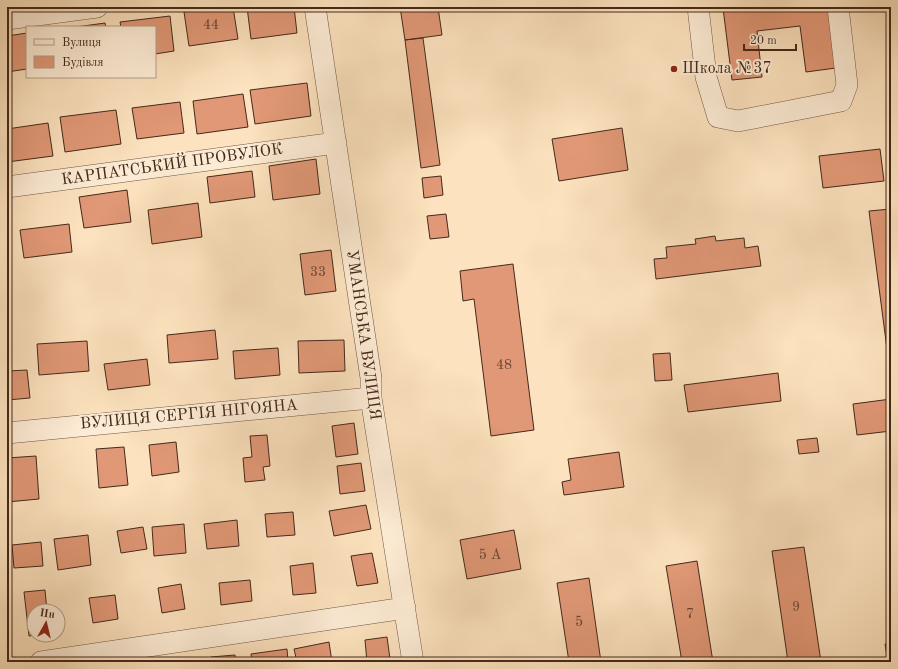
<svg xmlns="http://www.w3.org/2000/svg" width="898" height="669" viewBox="0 0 898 669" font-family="'Old Standard TT',serif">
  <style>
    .building { fill: #e19876; stroke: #44291b }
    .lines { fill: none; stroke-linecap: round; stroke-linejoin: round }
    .minor-casing { stroke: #725744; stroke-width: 22 }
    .minor { stroke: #fdecd5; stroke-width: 21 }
    .poi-dot { fill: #8f2418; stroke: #fdecd5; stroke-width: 1.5 }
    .labels { text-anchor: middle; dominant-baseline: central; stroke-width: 4; stroke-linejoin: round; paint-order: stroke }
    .number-label { font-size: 14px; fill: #6b4532 }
    .poi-label { font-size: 16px; fill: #44291b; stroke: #fdecd5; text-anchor: start }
    .street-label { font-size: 16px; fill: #44291b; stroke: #fdecd5 }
  </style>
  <rect width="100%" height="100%" fill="#fce2be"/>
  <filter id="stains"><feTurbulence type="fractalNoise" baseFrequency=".005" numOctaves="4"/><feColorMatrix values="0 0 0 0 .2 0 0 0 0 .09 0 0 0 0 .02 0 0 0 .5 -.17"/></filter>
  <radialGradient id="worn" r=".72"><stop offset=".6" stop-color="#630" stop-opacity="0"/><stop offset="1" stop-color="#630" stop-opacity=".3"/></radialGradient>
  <path class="building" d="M220,7H233L238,39L189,46L184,12Z
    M247,7H294L297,33L251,39Z
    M400,7H438L442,35L405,40Z
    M734,7H829L836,68L806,72L800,26L757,31L762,77L732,80L723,8Z
    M170,16L174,51L155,54V27H121L120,22Z
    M105,23L106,27H76Z
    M27,33V69L7,72V36Z
    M423,38L440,165L421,168L405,40Z
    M307,83L311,116L255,124L250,90Z
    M243,94L248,127L197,134L193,101Z
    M180,102L184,133L137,139L132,108Z
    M116,110L121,144L65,152L60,117Z
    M48,123L53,156L7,162V129Z
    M622,128L628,170L559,181L552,139Z
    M880,149L884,181L823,188L819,156Z
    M316,159L320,194L273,200L269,166Z
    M252,171L255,197L210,203L207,177Z
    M441,176L443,195L424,198L422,178Z
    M127,190L131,222L84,228L79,197Z
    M198,203L202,237L152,244L148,210Z
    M891,209V348L887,349L869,211Z
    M446,214L449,237L430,239L427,216Z
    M69,224L72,252L24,258L20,230Z
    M715,236L716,241L744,238L745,248L758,246L761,266L656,279L654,259L667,258L666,247L696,244L695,239Z
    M331,250L336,291L305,295L300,254Z
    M513,264L534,430L491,436L474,299L463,301L460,271Z
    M215,330L218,359L169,363L167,335Z
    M344,340L345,371L299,373L298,341Z
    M87,341L89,371L39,375L37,344Z
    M278,348L280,375L235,379L233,351Z
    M670,353L672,380L655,381L653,354Z
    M147,359L150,385L108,390L104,364Z
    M27,370L30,398L7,400V371Z
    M778,373L781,401L688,412L684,385Z
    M891,399V431L857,435L853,404Z
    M354,423L358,454L336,457L332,426Z
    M267,435L270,466L263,467L265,480L245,482L243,458L252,457L250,436Z
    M817,438L819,452L799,454L797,440Z
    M176,442L179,472L152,476L149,445Z
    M124,447L128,485L99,488L96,449Z
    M619,452L624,487L564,495L562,482L571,480L568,459Z
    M36,456L39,499L7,502V458Z
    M361,463L365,491L340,494L337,466Z
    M366,505L371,529L334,536L329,511Z
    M293,512L295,535L267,537L265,514Z
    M237,520L239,546L207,549L204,524Z
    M184,524L186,553L154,556L152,527Z
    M143,527L147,549L121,553L117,531Z
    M514,530L521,569L467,579L460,540Z
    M88,535L91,565L58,570L54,539Z
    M41,542L43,566L14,568L12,545Z
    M804,547L821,662H788L772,551Z
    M372,553L378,583L357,586L351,556Z
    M697,561L713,662H682L666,566Z
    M313,563L316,593L293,595L290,566Z
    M589,578L601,662H569L557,583Z
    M250,580L252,601L221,605L219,583Z
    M181,584L185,609L162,613L158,588Z
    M45,590L47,611H34V635H37L29,636L24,592Z
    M115,595L118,619L93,623L89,598Z
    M387,637L390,659L367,662L365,640Z
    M329,642L332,662H297L294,649Z
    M891,643V662H888L885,644Z
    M287,649L288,662H252L251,654Z
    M235,655L236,662H211V657Z"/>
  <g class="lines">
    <g class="minor-casing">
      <path id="minor" d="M315,7L371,378V398L413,662
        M698,7L706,77L718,117L738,121L841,101L847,85L838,7
        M7,19L97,7
        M7,187L336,143
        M7,433L371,398
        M41,662L405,608"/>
    </g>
    <use href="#minor" class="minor"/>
  </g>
  <circle class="poi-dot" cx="674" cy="69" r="4"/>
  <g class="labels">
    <g class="number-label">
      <text x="211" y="25">44</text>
      <text x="318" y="272">33</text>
      <text x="504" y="365">48</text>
      <text x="490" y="555">5 А</text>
      <text x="796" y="607">9</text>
      <text x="690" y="614">7</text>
      <text x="579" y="622">5</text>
    </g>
    <g class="poi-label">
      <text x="682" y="69">Школа №37</text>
    </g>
    <g class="street-label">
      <text transform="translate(172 165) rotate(-8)">КАРПАТСЬКИЙ ПРОВУЛОК</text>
      <text transform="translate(363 335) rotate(82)">УМАНСЬКА ВУЛИЦЯ</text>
      <text transform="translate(189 415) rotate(-5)">ВУЛИЦЯ СЕРГІЯ НІГОЯНА</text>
    </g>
  </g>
  <rect width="898" height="669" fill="none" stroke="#fce2be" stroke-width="24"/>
  <rect x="8" y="8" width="882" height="653" fill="none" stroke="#44291b" stroke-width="2"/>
  <rect x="12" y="12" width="874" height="645" fill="none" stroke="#44291b"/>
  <rect x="26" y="26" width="130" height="52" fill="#fdecd5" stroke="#b39e8b"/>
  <rect x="34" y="39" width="20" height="6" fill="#fdecd5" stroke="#b39e8b"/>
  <text x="62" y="46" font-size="12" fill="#44291b">Вулиця</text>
  <rect x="34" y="56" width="20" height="12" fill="#e19876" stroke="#b39e8b"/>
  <text x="62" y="66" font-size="12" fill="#44291b">Будівля</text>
  <g transform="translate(46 623) rotate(8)"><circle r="19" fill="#fdecd5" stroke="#b39e8b"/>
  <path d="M0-3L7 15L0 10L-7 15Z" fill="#8f2418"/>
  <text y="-6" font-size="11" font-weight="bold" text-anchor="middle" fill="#44291b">Пн</text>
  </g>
  <path d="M744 44v6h52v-6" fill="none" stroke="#44291b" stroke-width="2"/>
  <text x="750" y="44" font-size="12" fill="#44291b" stroke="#fdecd5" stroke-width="3" paint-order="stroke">20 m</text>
  <rect width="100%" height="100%" filter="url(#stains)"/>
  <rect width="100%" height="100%" fill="url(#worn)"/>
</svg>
